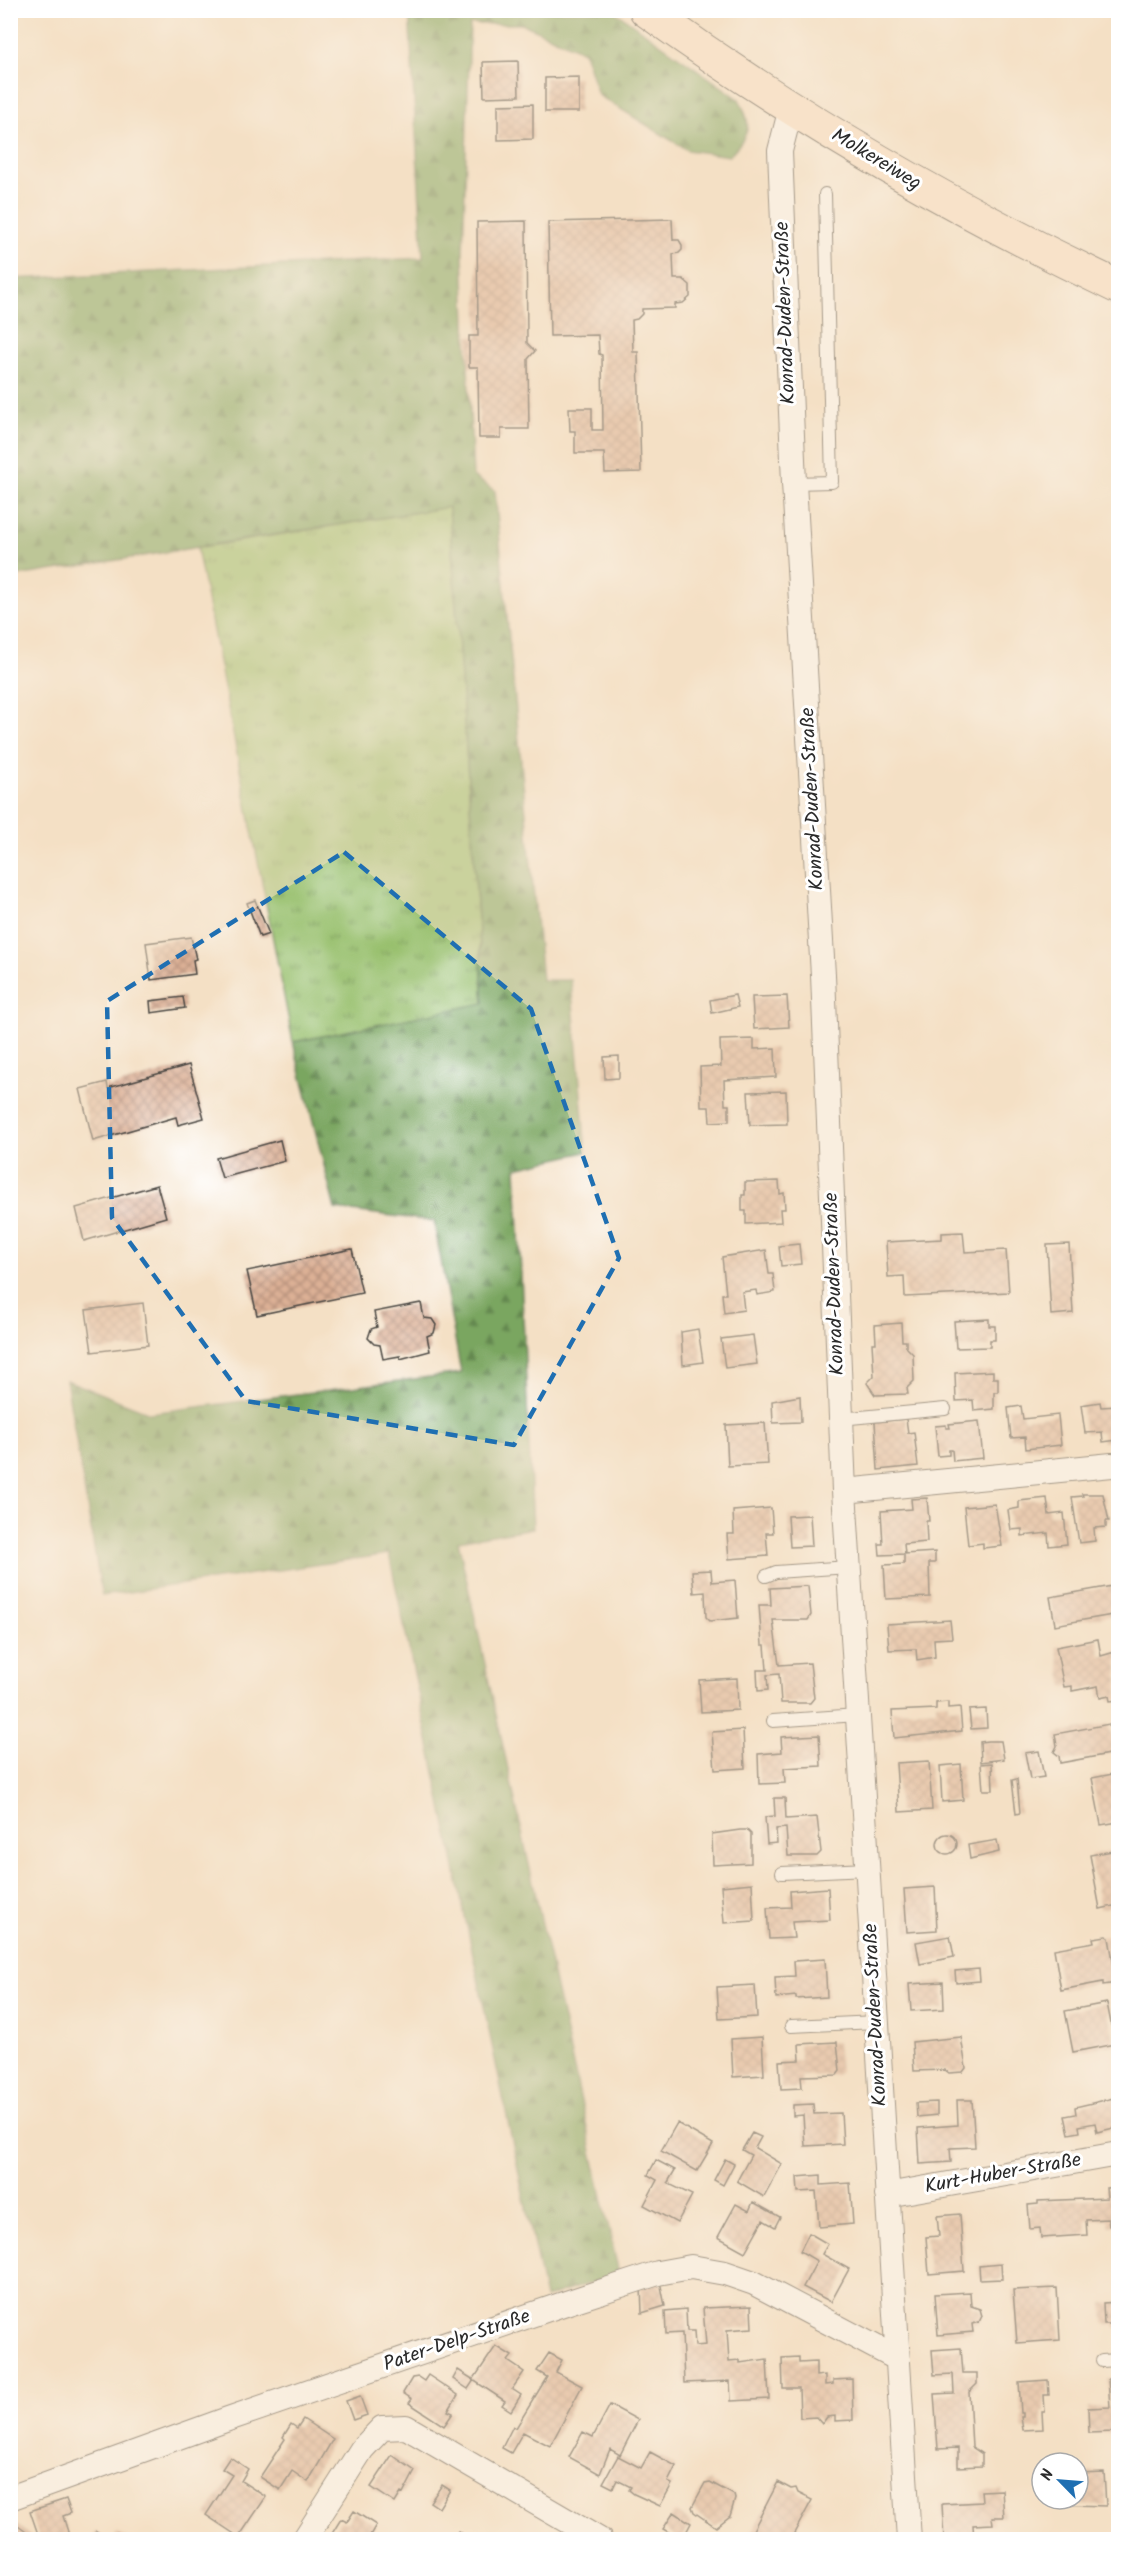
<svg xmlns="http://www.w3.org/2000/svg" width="1129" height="2550" viewBox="0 0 1129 2550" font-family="Kalam,sans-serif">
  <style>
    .grass { fill: url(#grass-tufts); stroke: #62764c; stroke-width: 1.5 }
    .forest { fill: url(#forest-firs); stroke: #526846; stroke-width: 1.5 }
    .building { fill: url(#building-cross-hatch) }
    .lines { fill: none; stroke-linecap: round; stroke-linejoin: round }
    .lane-casing { stroke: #494642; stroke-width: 14 }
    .street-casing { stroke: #494642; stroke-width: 26 }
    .secondary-casing { stroke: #494642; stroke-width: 35 }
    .lane { stroke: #fff; stroke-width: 12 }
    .street { stroke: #fff; stroke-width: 24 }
    .secondary { stroke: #fce5cf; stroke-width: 33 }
    .marked { fill: none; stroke: #1f6fb2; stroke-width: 4.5; stroke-dasharray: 12 8; stroke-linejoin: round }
    .labels { text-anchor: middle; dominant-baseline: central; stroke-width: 6; stroke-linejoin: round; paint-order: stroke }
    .street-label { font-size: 20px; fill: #2b2b2b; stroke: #fff }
  </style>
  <defs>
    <pattern id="grass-tufts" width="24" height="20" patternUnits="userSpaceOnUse" patternTransform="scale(1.5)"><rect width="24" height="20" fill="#98c06d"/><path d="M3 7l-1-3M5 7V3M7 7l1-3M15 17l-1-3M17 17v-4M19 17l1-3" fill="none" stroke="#7c9c5a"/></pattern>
    <pattern id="forest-firs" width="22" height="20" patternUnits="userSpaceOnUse" patternTransform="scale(1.5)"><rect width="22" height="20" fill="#7aa660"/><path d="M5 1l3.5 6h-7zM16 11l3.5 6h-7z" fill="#64874f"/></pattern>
    <pattern id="building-cross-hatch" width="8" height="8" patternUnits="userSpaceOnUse" patternTransform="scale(1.5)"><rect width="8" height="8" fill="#dcb095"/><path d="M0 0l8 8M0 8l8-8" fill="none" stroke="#b38f7a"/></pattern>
  </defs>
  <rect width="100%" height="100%" fill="#fff"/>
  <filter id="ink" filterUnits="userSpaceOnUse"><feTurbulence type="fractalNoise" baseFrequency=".0167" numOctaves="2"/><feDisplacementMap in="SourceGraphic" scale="12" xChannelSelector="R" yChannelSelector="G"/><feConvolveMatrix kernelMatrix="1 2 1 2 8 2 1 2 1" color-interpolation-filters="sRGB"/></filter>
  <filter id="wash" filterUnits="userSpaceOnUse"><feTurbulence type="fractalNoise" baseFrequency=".008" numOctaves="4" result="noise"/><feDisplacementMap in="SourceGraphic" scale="24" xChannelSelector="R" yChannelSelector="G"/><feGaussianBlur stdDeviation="1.35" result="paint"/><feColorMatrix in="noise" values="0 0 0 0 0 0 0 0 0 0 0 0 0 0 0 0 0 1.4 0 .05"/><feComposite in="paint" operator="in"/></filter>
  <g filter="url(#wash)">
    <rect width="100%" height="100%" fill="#f4e0c5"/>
    <path class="grass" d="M449,507L484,1004L293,1042L197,548Z"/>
    <path class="forest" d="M409,11H614L739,99C753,127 750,133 729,156L687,150L598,95L584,52L523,24H470L463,255L473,476L495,491L542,980H571L586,1152L516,1168L533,1528L458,1541L619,2274L545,2298L389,1554L102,1596L66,1380L150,1413L461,1373L434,1221L335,1209L293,1042L484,1003L449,507L11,577L10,279L423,258Z"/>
    <g id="blocks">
      <path class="building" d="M518,61L519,96L484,97L483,62Z
        M579,77V112H545V78Z
        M533,104V139L498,140V105Z
        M672,219L673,240H679L682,245V250L679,253L673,254L674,279H683L690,285V297L683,303L675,304V308L642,309V314L637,319L632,320L633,352H638L641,472L605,473L604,453H575V431H570L569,408H592V430H603L602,355L599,354L598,335L550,336L548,222Z
        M526,221L527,343L535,351L528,359L529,429H501V438H479L478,367H469V336H478L477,222Z
        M255,900L269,934L260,937L247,903Z
        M191,937L196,959L193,960L195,974L151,980L146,943Z
        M735,995L738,1007L712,1013L710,1000Z
        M787,996L789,1027L754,1029L752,997Z
        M183,997L185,1008L151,1013L150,1001Z
        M754,1039V1049L775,1048L776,1077L724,1080L725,1105H729V1121L710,1122L709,1107H701L700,1067L721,1066L720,1040Z
        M619,1056V1078L605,1079L604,1057Z
        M189,1065L204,1118L178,1125L176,1117L93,1141L80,1089L107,1082L108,1088Z
        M786,1091L787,1124L750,1125L748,1092Z
        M280,1140L285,1161L222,1178L216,1158Z
        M779,1181L780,1194L784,1193L785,1209H780L781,1222L746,1224V1211H742V1195H745V1182Z
        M157,1185L166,1217L84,1241L76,1208Z
        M963,1232L965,1252L1006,1250L1009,1292L905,1297L904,1276L888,1277L886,1242L942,1239V1233Z
        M799,1244L801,1264L781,1266L779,1246Z
        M1069,1244L1073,1313L1051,1315L1047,1245Z
        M352,1249L362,1293L257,1315L247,1271Z
        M766,1250L769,1274H773L775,1292L757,1295L756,1290L742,1292L744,1310L724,1313L722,1294H726L722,1257Z
        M143,1303L148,1345L92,1352L86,1310Z
        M421,1303L424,1318L432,1319L436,1325L434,1333L427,1336L430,1351L400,1359V1356L383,1359L380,1345L374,1344L368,1338L371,1329L377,1327L374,1312Z
        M989,1319V1326H995V1340H990V1347L956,1348L954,1321Z
        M901,1323L902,1341H906V1347L913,1354L914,1381L907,1388L908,1394L875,1395L867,1383L874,1376L872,1343H876L875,1325Z
        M698,1329L703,1362L683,1365L681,1332Z
        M753,1335L757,1364L725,1368L721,1339Z
        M993,1371V1378H998V1392H994V1409L974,1411L973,1400L956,1401L955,1373Z
        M800,1396L801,1422L773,1423L772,1401Z
        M1100,1402L1101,1407L1118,1406V1440L1103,1442L1102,1432L1085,1433L1081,1405Z
        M1021,1406L1023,1419L1058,1415L1061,1445L1026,1449L1025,1437L1011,1438L1008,1408Z
        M906,1419L908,1433L914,1432L918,1466L878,1470L875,1422Z
        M979,1421L983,1458L953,1461L952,1450H949V1455L938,1456L935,1426L946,1425V1428H950L949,1424Z
        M765,1423L768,1464L728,1466L726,1425Z
        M1082,1494H1103L1109,1521H1106V1527L1094,1528L1095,1541L1079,1543L1072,1497L1083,1496Z
        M927,1498L929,1521H926L927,1542L904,1544L905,1554L880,1555L879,1544H883L881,1511L912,1509L911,1499Z
        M1047,1498L1049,1515L1064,1513L1067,1544L1049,1546L1048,1533L1022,1536V1529L1011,1530L1008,1510L1019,1508V1501Z
        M995,1504L1002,1546L983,1548V1543L968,1545L964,1507Z
        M771,1508L773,1533H766L768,1556L729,1559L727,1534H734L733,1511Z
        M810,1515L812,1546L790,1547L788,1516Z
        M935,1552V1563H929L930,1597L886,1599L884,1565L904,1564V1554Z
        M711,1570L712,1582L735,1580L738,1618L710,1621L706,1617L705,1592L694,1593L692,1571Z
        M1118,1585V1614L1055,1625L1050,1597Z
        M808,1586L811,1615L808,1620H773L779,1665L810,1663L814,1698L810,1703H781L779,1674L767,1675L768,1690L758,1691L757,1670H767L765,1645H762L759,1605H771L770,1588Z
        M950,1620L952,1638L934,1639L935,1657L917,1660L916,1649L889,1650L887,1624Z
        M1098,1639L1101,1656L1118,1651V1700L1110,1701L1109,1696L1100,1698L1098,1686L1072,1691V1686L1064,1687L1056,1647Z
        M737,1678L738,1710L701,1712L699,1680Z
        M948,1702V1708L960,1707L962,1731L894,1738L892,1711L936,1709V1703Z
        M986,1709L987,1728L971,1729L969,1710Z
        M1109,1724L1111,1735L1115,1740L1114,1753L1060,1763L1059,1756L1054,1752L1057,1746L1055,1734Z
        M743,1730L745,1768L715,1770L712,1732Z
        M819,1735L821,1766L784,1768L785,1783L759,1784L758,1754L782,1752L781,1737Z
        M988,1741H1001L1004,1759L981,1762L980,1742Z
        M1039,1751L1044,1777L1030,1779L1025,1753Z
        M929,1761L932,1810L899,1812L896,1763Z
        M992,1763L993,1790H983L981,1764Z
        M961,1764L963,1800L942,1802L940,1766Z
        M1118,1773V1822L1101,1825L1092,1778Z
        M1017,1779L1020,1813L1016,1814L1012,1780Z
        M774,1798H785L786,1819L817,1817L821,1852L817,1856H788L786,1828L776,1829L777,1843L767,1844L765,1817L775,1816Z
        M740,1830H747L751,1834V1863L713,1865L712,1834Z
        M937 1844a10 10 0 1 1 20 0a10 10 0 1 1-20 0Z
        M997,1840L999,1852L970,1859L968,1845Z
        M1118,1850V1905L1100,1909L1090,1855Z
        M752,1883L754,1921L724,1923L721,1886Z
        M935,1887L937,1930L907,1932L904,1889Z
        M828,1888L830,1920L792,1922L794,1938L769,1939L767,1908L791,1907L790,1891Z
        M950,1936L954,1957L920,1964L916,1942Z
        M1106,1936L1109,1938L1117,1983L1103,1985V1982L1061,1990L1054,1949L1094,1942L1093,1938Z
        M825,1959L827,1997L796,1999V1996L776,1998L775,1977L795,1976L794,1961Z
        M979,1969L980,1981L956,1983L955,1971Z
        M943,1982L944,2009L911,2011L909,1984Z
        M755,1985L757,2017L719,2019L717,1987Z
        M1107,2003L1115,2044L1073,2052L1065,2011Z
        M762,2037L764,2075L733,2077L731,2039Z
        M961,2037L966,2068L963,2072L949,2073L945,2070L914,2071L912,2042Z
        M837,2042L840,2071L837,2075L801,2076L802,2088L781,2089L779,2061L800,2060L799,2044Z
        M1118,2097V2127L1097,2132L1095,2123L1079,2126L1080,2132L1069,2134L1065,2116L1076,2114L1075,2107Z
        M957,2100H972L975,2147L950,2148L951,2162L920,2164L918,2128L958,2125Z
        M937,2102V2115L917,2117L916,2103Z
        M813,2104L814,2114L841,2113L843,2144L805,2146L803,2115L793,2116V2105Z
        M677,2123L713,2144L697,2171L661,2151Z
        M752,2133L761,2137L755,2148L782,2164L764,2197L737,2181L751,2155L742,2150Z
        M725,2159L734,2164L723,2185L714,2180Z
        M656,2160L675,2170L668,2182L671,2185L692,2195L677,2223L644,2205L657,2180L648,2175Z
        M821,2175V2185L850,2183L853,2224L819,2227L816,2191L798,2192L797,2177Z
        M1118,2187V2225L1109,2226L1108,2219L1086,2220L1087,2235L1041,2238L1040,2228L1030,2229L1028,2205L1038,2204V2201L1107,2198L1106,2188Z
        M753,2202L780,2217L775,2227L763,2220L745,2252L718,2237L736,2204L749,2211Z
        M960,2214L964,2271L929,2274L926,2237L939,2236L937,2216Z
        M809,2233L828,2244L822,2254L849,2269L831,2302L803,2287L817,2261L800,2251Z
        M1001,2264L1002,2279L980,2280L979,2266Z
        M660,2281L665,2306L642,2313L641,2287Z
        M1057,2288L1060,2340L1017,2343L1013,2290Z
        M970,2292L971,2306L980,2309L982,2316L979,2322L972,2324L973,2332L938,2335L935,2294Z
        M1118,2302V2327L1115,2328V2324H1104L1103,2303Z
        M751,2306L752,2328L727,2330L729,2361L740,2360V2363L767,2359L769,2399L731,2401L730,2381L684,2383L682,2333L666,2334L665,2311L686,2309L687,2331H694L695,2346L706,2345L703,2308Z
        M496,2346L512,2356L508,2361L524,2372L512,2389L521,2395L511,2411L502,2405L505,2401L473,2380Z
        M961,2348L963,2373H977V2384L969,2392L972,2447L982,2454V2466L958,2467V2448L938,2449L934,2394L954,2393L953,2374L934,2375L932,2350Z
        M549,2353L562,2360L556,2372L582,2386L550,2446L523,2432L511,2453L502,2448L513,2426L516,2428L547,2377L537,2371Z
        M799,2357V2363L816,2362V2376L825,2375V2385L833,2384V2380L852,2379L853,2420L835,2421V2416L827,2417L822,2424L816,2417L800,2418L799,2388H783L782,2358Z
        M458,2370L474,2380L468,2389L453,2379Z
        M428,2375L458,2395L448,2411L453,2413L444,2426L409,2403L412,2399L403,2393L412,2378L418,2377L424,2381Z
        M1118,2378V2428H1113V2432L1089,2433L1088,2408L1110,2407L1108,2379Z
        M1048,2380L1049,2395H1044L1045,2412H1042L1043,2429L1023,2430L1021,2417H1023V2413H1021L1019,2382Z
        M360,2396L367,2415L353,2420L346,2401Z
        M610,2405L638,2420L620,2455L610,2449L600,2474L569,2457L583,2432L593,2437Z
        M303,2419L333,2439L308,2482L292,2471L280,2490L260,2477L285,2439L283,2437L291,2424L297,2428Z
        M650,2452L676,2466L668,2482L672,2484L660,2506L634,2494L629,2490L631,2487L617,2480L613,2488L603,2483L618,2456L641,2468Z
        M392,2455L415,2471L403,2494L401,2493L395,2503L371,2487Z
        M230,2457L248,2469L241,2481L266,2497L239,2537L206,2515L232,2475L222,2469Z
        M1104,2472L1106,2506L1072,2505L1071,2499H1078V2473Z
        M710,2482L734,2495L735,2499L730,2516L716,2527L694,2512L692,2507L705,2483Z
        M778,2482L791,2489L796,2488L798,2493L812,2500L792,2537L796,2540H748Z
        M442,2485L450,2490L439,2508L430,2502Z
        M1002,2490L1004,2517H992L993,2524L973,2525L974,2540H944L942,2504L982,2502L981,2491Z
        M66,2499L71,2513L63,2516L69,2535L56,2540H40L30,2511Z
        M354,2511L376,2525L369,2537L373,2540H328L341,2519L347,2522Z
        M674,2512L691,2523L682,2540L663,2529Z
        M10,2520L30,2535L28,2540L10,2538Z
        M96,2531L108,2538L107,2540H91Z
        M458,2531L474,2540H453Z
        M117,2532L130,2540H113Z"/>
    </g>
  </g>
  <g filter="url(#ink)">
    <use href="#blocks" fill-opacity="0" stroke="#494642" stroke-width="1.5"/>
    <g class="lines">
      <g class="lane-casing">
        <path id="lane" d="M794,483L832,482L825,194
          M840,1419L945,1409
          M766,1576L776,1572L849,1567
          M773,1721L857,1715
          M782,1873L867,1869
          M791,2026L876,2022
          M1102,2361L1118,2360"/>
      </g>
      <g class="street-casing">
        <path id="street" d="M791,108L780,151L794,483L823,975L844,1491L909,2540
          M844,1491L1112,1465
          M887,2195L1118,2154
          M10,2498L228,2419L566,2303L658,2273L691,2267L725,2273L754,2283L898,2359
          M304,2540L362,2449L382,2428L406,2427L600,2540"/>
      </g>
      <g class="secondary-casing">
        <path id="secondary" d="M646,10C795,117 953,209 1118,287"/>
      </g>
      <use href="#lane" class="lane"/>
      <use href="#street" class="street"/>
      <use href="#secondary" class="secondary"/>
    </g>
  </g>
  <path d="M0 0H1129V2550H0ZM344,852L531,1009L619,1258L514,1445L246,1401L112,1218L107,1001Z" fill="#f4e0c5" fill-opacity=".55" fill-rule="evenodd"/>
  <path class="marked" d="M344,852L531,1009L619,1258L514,1445L246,1401L112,1218L107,1001Z"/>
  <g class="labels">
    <g class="street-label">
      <text transform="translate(876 160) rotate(31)">Molkereiweg</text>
      <text transform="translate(786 313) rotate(-92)">Konrad-Duden-Straße</text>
      <text transform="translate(813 799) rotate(-93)">Konrad-Duden-Straße</text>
      <text transform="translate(835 1284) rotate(-92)">Konrad-Duden-Straße</text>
      <text transform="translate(876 2015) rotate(-93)">Konrad-Duden-Straße</text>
      <text transform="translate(1003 2174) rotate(-10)">Kurt-Huber-Straße</text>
      <text transform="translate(457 2341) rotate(-19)">Pater-Delp-Straße</text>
    </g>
  </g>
  <rect width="1129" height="2550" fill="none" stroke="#fff" stroke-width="36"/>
  <g transform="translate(1060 2481) rotate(295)"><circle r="28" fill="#ffffff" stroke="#aaaaaa" stroke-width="1.5"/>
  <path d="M0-4.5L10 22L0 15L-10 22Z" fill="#1f6fb2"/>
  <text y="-9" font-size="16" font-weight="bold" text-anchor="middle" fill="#2b2b2b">N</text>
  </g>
</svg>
